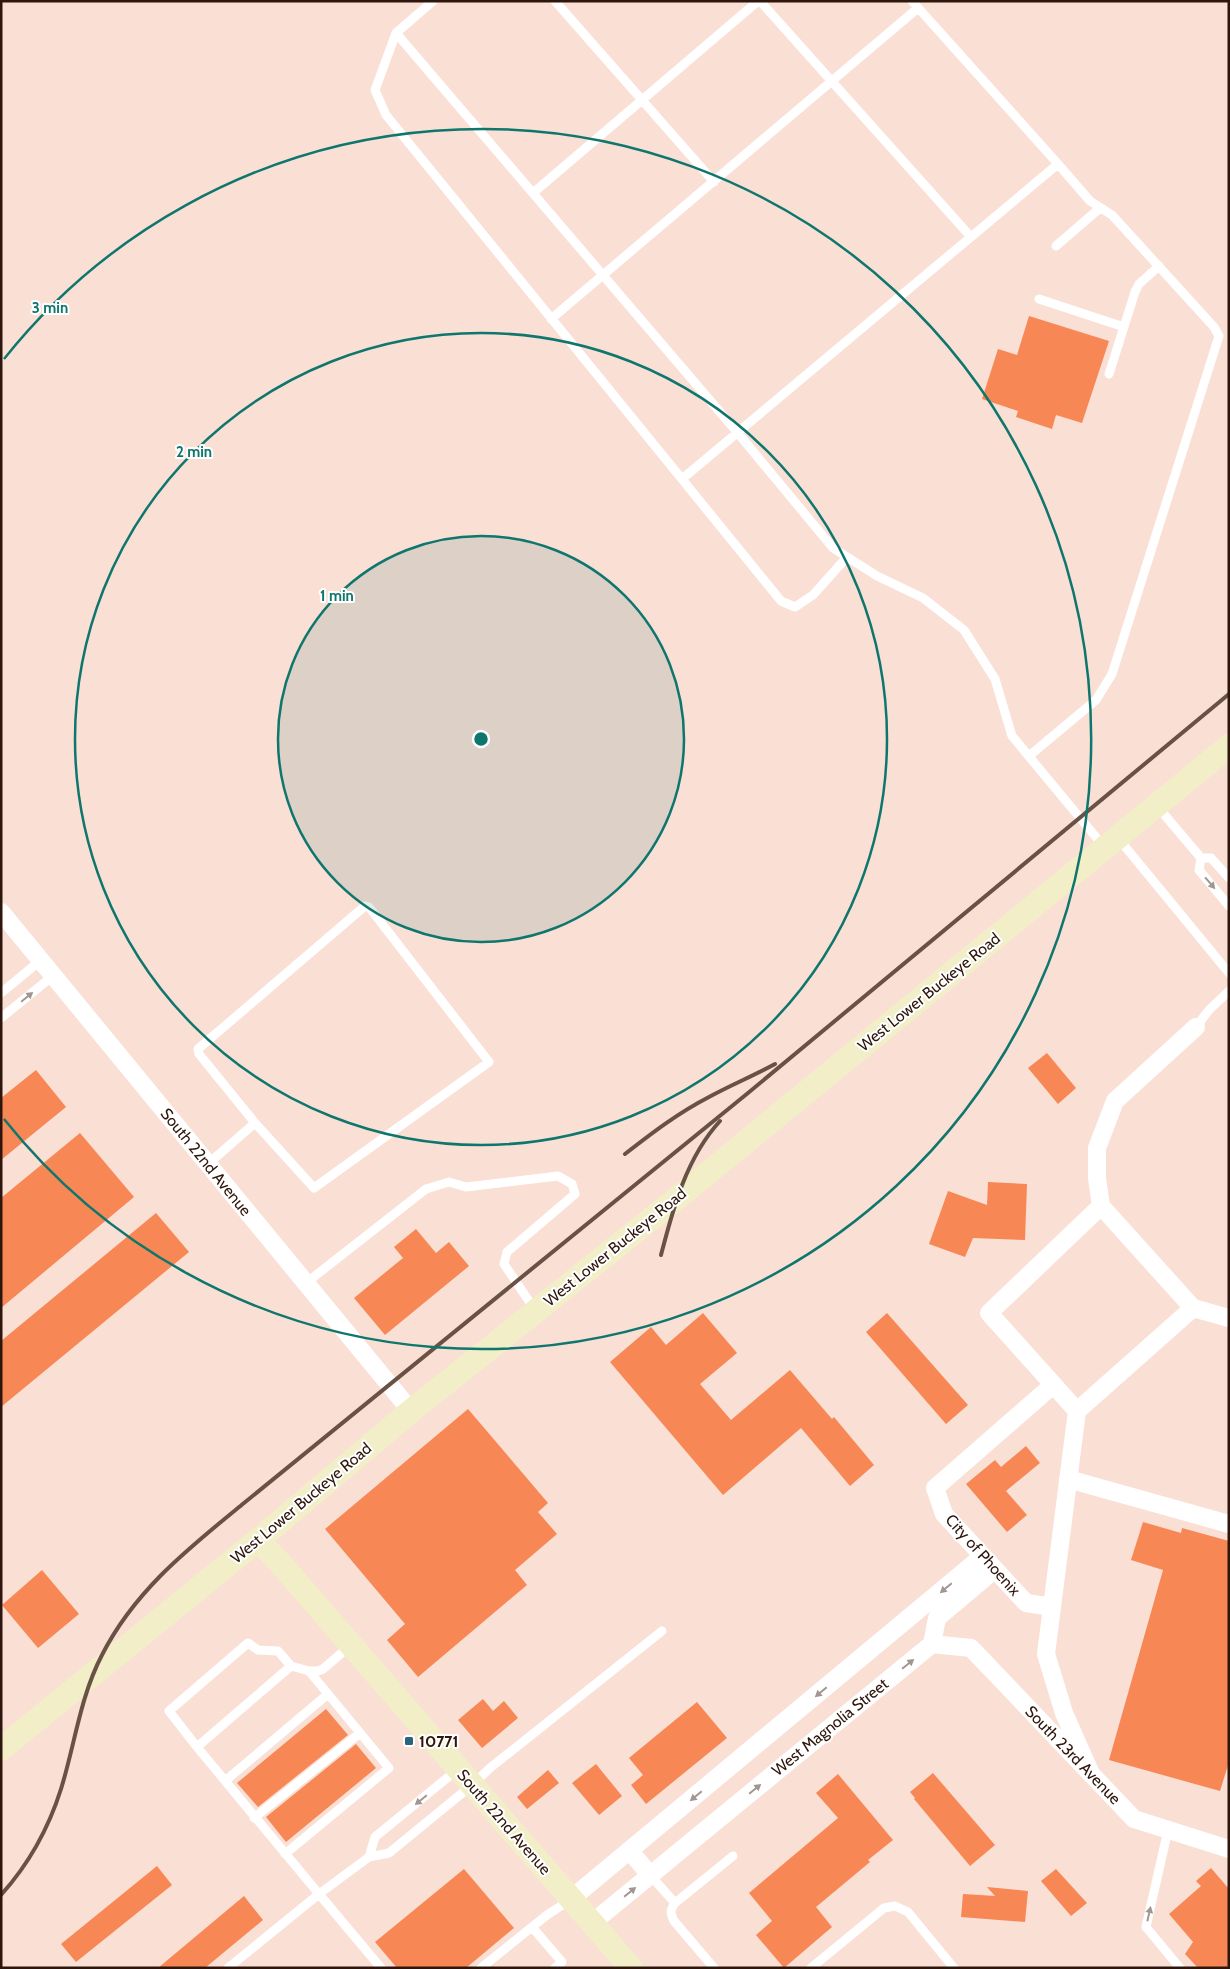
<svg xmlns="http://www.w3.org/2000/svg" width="1230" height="1969" viewBox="0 0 1230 1969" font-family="Cabin,sans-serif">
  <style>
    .building { fill: #f78755 }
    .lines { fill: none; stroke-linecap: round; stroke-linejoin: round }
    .lane { stroke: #fff; stroke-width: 9 }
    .street { stroke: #fff; stroke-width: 18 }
    .secondary { stroke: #f1eec8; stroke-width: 24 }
    .rail { stroke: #695146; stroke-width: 4 }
    .oneway { fill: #a19692 }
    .ring { fill: none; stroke: #0f766e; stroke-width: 2.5 }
    .poi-dot { fill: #26657b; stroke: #fff; stroke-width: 2 }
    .labels { text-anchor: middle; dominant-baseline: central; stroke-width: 4; stroke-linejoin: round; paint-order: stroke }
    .street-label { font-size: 16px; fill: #2e160c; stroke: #fff }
    .poi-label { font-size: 16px; font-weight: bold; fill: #2e160c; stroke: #fff; text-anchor: start }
    .centre { fill: #0f766e; stroke: #fff; stroke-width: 2.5 }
    .ring-label { font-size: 15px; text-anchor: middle; font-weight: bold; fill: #0f766e; stroke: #fff; stroke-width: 4; stroke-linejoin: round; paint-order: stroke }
  </style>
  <rect width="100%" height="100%" fill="#fadfd4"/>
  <path class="building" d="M1029,316L1109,341L1082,423L1056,415L1052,429L1016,417L1018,411L982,399L998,349L1017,355Z
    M1047,1053L1076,1088L1058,1104L1028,1068Z
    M36,1070L66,1107L1,1160V1098Z
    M80,1133L134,1197L1,1308V1198Z
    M988,1182L1027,1184L1025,1240L973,1238L965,1257L929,1244L948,1191L987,1205Z
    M156,1213L189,1252L1,1407V1341Z
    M416,1229L436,1253L449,1242L469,1266L385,1335L354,1298L403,1258L394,1247Z
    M703,1313L737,1353L700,1384L731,1420L790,1370L832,1419L834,1417L874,1465L850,1486L801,1428L723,1495L610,1362L651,1327L666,1345Z
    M887,1313L968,1405L946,1424L866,1332Z
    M468,1409L548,1503L538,1512L557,1534L515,1570L527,1585L418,1677L387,1640L405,1624L325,1529Z
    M1026,1446L1040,1463L1006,1491L1027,1515L1007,1532L966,1484L995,1460L1001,1467Z
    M1143,1522L1181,1533L1182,1528L1229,1541V1762L1220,1791L1109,1760L1163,1570L1131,1560Z
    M42,1570L79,1614L38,1648L2,1605Z
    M483,1699L493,1711L504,1701L518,1718L482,1748L458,1720Z
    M697,1702L727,1738L646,1804L631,1785L643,1775L629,1758Z
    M326,1709L348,1735L258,1807L237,1783Z
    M356,1744L376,1768L286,1842L266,1817Z
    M596,1764L622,1796L599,1815L572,1783Z
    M548,1770L559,1783L527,1809L517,1797Z
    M933,1773L995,1845L970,1866L914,1799L915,1798L910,1792Z
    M838,1774L893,1840L868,1860L870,1862L816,1907L832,1927L784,1968L756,1935L772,1921L749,1893L838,1818L816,1793Z
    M157,1866L172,1885L76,1962L61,1944Z
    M1211,1868L1229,1889V1968H1198L1185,1954L1193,1942L1169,1914L1201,1886L1196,1881Z
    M464,1869L514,1928L466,1968H397L375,1942Z
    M1056,1869L1087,1903L1071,1916L1041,1881Z
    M987,1887L1028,1891L1025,1922L961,1917L963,1894L995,1896Z
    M244,1896L263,1920L205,1968H158Z"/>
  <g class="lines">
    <path class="lane" d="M433,1L396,33L737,432L833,548L877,576L923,598L964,630L995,679L1012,736L1105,848
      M555,1L714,182
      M760,1L971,237
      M396,33L375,90L386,115L781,601L795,607L813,595L847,557
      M533,193L758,1
      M1056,246L1100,208
      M1039,299L1124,327
      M551,319L918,8
      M1109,374L1135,292L1139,284L1159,266
      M682,479L1058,164L912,1
      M1029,756L1096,700L1112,674L1219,336L1214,327L1112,215L1090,201L1058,164
      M1157,806L1201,858H1211L1229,878
      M1118,838L1229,973
      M1201,858L1199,870L1229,906
      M1,993L41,960
      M1,1018L54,975
      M1196,1027L1209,1010L1229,991
      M208,1164L255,1123L199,1054L198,1049L365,906L369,907L489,1062L314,1188L255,1123
      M306,1283L426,1189L449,1182L466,1187L558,1176L572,1184L575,1194L507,1252L504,1264L535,1310
      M197,1747L169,1711L248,1643L258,1650L278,1651L291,1666
      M458,1769L375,1837L369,1857L389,1853L472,1785L490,1768L662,1631
      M225,1781L328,1694
      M254,1818L360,1733
      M1168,1830L1146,1927L1180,1968
      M285,1854L389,1768L309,1671
      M369,1857L319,1894L381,1968
      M650,1875L675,1903C670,1910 670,1913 674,1921L714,1968
      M675,1903L733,1856
      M532,1927L562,1962L555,1968
      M228,1968L319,1894L197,1747L291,1666L309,1671H318L323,1669L351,1645
      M481,1968L547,1915L570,1900
      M811,1968L884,1908L895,1906L908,1912L954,1968"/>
    <path class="street" d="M1,912L411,1411
      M1196,1027L1115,1101L1097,1148V1178L1101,1206L1193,1308L1229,1318
      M1077,1411L989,1313L1101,1206
      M1068,1479L1229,1524
      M1052,1607L1026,1603L944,1514L935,1488L1053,1385
      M932,1644L971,1648L1134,1819L1229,1849
      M1091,1774L1064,1713L1046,1654L1077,1411L1193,1308
      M630,1851L650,1875
      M571,1899L983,1556
      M592,1923L932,1644L937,1618L994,1570"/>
    <path class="secondary" d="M258,1540L281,1564L631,1968
      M1,1749L258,1540L411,1411L676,1199L1229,746"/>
    <path class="rail" d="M625,1154C652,1133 678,1113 709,1097C731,1085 753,1076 775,1064
      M661,1255C673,1209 686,1158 720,1121
      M1,1895C28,1865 49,1827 61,1789C75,1744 80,1697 102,1655C135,1590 189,1548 244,1503L748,1093L1229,694"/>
  </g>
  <defs><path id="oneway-solid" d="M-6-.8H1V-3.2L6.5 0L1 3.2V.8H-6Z" transform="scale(1.25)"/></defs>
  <g class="oneway">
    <use href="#oneway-solid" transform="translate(1210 883) rotate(49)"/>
    <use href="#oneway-solid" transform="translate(27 997) rotate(-39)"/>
    <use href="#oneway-solid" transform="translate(946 1588) rotate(140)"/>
    <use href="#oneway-solid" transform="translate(908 1664) rotate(-39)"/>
    <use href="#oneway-solid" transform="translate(821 1692) rotate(140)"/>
    <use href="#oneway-solid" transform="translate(755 1789) rotate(-39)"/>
    <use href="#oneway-solid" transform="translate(696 1796) rotate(140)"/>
    <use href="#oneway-solid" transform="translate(421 1800) rotate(141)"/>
    <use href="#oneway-solid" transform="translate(630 1892) rotate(-39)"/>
    <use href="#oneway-solid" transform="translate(1149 1914) rotate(-77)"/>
  </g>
  <circle cx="481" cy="739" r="203" fill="#0f766e" fill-opacity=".12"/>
  <g class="ring">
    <circle cx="481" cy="739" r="203"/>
    <circle cx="481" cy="739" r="406"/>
    <path d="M4 359A610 610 0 1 1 4 1119"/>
  </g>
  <rect class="poi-dot" x="404" y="1736" width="10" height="10" rx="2.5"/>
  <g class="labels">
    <g class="street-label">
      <text transform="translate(929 992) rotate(-39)">West Lower Buckeye Road</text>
      <text transform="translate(206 1162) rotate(51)">South 22nd Avenue</text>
      <text transform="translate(615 1247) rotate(-39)">West Lower Buckeye Road</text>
      <text transform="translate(301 1503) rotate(-40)">West Lower Buckeye Road</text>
      <text transform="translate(983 1555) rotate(48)">City of Phoenix</text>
      <text transform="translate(830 1727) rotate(-39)">West Magnolia Street</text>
      <text transform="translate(1073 1755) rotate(46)">South 23rd Avenue</text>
      <text transform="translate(504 1822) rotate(49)">South 22nd Avenue</text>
    </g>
    <g class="poi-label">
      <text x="419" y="1741">10771</text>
    </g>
  </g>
  <circle cx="481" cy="739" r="8" class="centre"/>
  <g class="ring-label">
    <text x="50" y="313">3 min</text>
    <text x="194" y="457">2 min</text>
    <text x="337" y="601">1 min</text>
  </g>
  <rect width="1230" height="1969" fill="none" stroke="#2e160c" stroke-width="5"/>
</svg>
